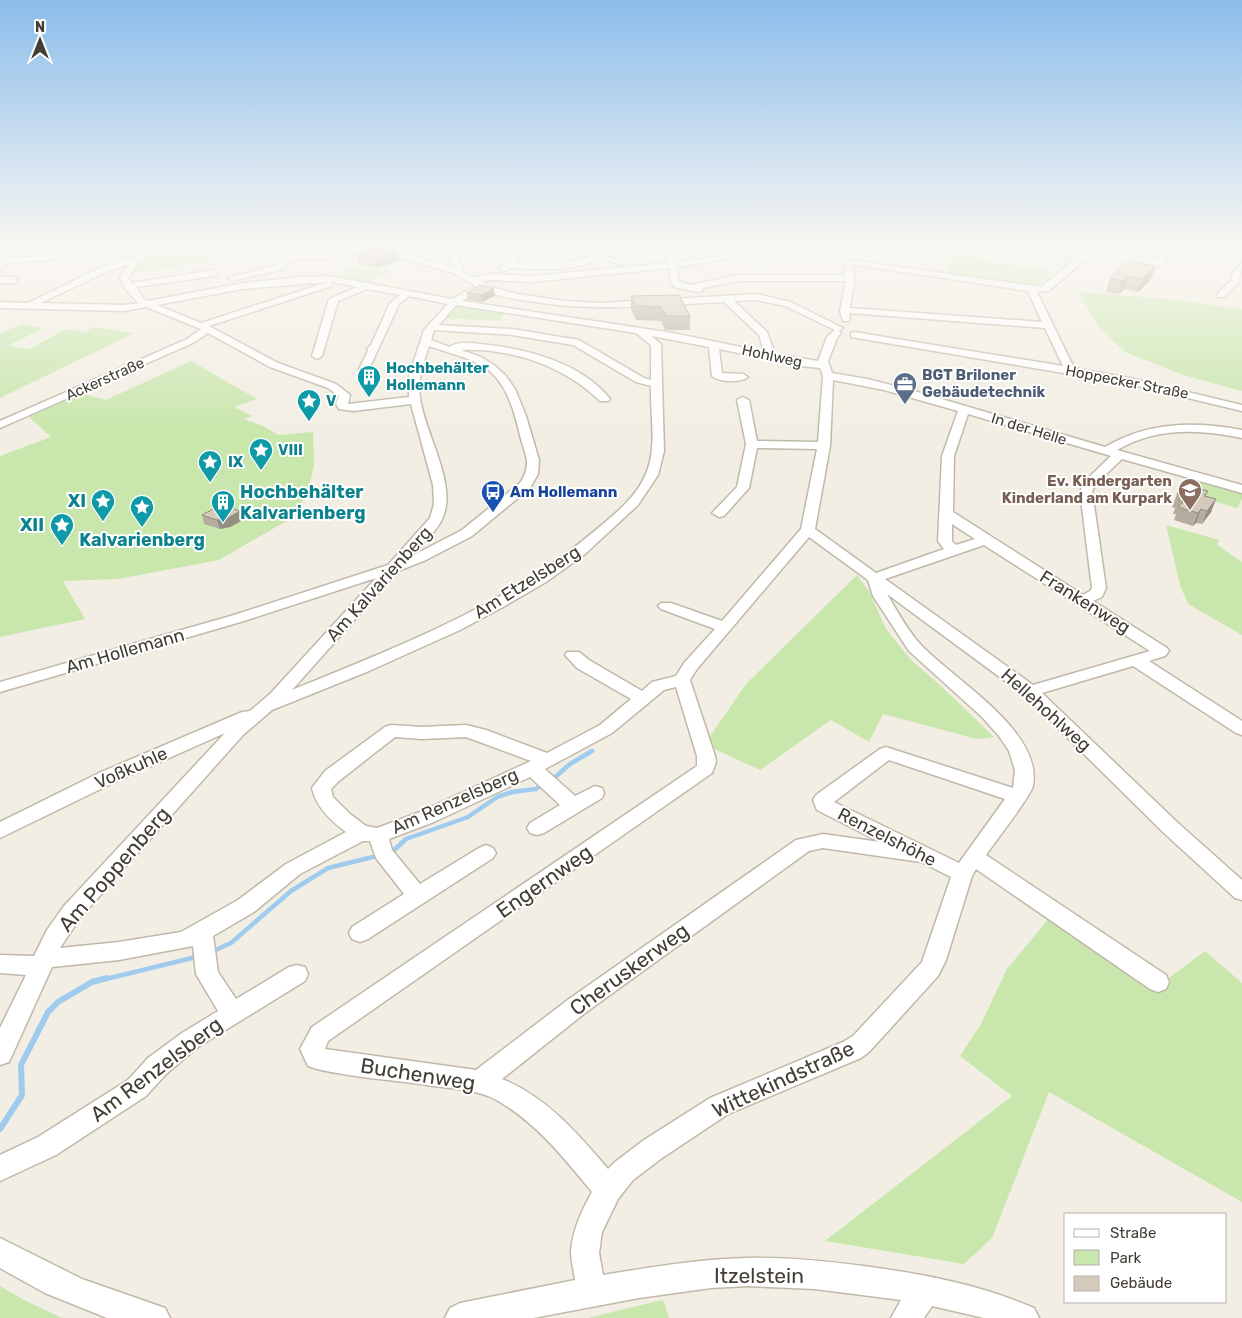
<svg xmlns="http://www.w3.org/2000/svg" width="1242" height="1318" viewBox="0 0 1242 1318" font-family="Rubik,sans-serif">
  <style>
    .green { fill: #c9e6ac }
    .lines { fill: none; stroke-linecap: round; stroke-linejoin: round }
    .stream-far1 { stroke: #9fcbef; stroke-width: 4.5 }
    .stream { stroke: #9fcbef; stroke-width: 6 }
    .minor-casing { stroke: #c0b9a9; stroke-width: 3 }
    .minor { fill: #fff; fill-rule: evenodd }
    .rail-casing { stroke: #949494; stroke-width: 3 }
    .rail { stroke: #fff; stroke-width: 2; stroke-dasharray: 6; stroke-linecap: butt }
    .wall { fill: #b5ae9f }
    .shaded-wall { fill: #948d82 }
    .building { fill: #d3cab9; stroke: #948d82 }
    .labels { text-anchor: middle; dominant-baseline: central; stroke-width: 4; stroke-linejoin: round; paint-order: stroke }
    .far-street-label { font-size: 15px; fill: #433e34; stroke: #fff }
    .far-culture-label { font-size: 15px; font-weight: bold; fill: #0d838f; stroke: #fff; text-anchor: start }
    .far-service-label { font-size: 15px; font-weight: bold; fill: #4e5e75; stroke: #fff; text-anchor: start }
    .far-education-label { font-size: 15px; font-weight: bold; fill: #785e54; stroke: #fff; text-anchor: end }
    .far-transit-label { font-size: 15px; font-weight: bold; fill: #164399; stroke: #fff; text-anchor: start }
    .culture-label { font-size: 18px; font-weight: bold; fill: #0d838f; stroke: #fff; text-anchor: end }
    .street-label { font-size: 18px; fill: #433e34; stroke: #fff }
    .near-street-label { font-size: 21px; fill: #433e34; stroke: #fff }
  </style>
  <rect width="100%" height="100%" fill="#f2eee3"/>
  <path class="green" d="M184,245H240L249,249L254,254L248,257C235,252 219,248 209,260L156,271L130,273L136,261Z
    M950,256H960L1054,272L1038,287L949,276Z
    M348,269C363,270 379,268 394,271L365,283L333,277Z
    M1078,292L1159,298L1242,309V391L1183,375L1125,352L1099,327Z
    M454,306L505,312L501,321L445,318Z
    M22,324L43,328L8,346L30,349L66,329L85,332L93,327L134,333L0,398V333Z
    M191,361L257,399L234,407L252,416L244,419L265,427L278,435L313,432L314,465L308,491L295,516L219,560L118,579L63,581L85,619L0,637V456L51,437L28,416L80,393L106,400Z
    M1196,481L1242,493V499L1237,508L1182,492Z
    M1166,525L1219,540L1217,545L1242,562V635L1188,604L1180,585Z
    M857,575L870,593L886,629L910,659L942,687L994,737L977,739L883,714L869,742L831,720L760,770L712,748L709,738L746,684Z
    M1051,916L1157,987L1205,951L1242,983V1202L1049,1092L992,1238L964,1264L825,1241L1012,1096L960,1056L981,1024L1007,969Z
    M0,1286L24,1300L62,1318H0Z
    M663,1300L669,1318H588L662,1300Z"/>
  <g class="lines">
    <path class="stream-far1" d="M552,780L570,764L592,751
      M391,853L406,839L468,817L497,797L512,792L536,789L542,785
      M213,951L231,943L291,891L328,868L377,856
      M102,980L196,957"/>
    <path class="stream" d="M0,1129L22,1095L21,1065L48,1012L58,1002L92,982L107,978"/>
    <g class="minor-casing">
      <path id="minor" d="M2,245H10L14,254L11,258L47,256L97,245H113L47,260L7,263L0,269V259L6,254Z
        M170,245H182L139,260L128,278L132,283L214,270L218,273L214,276L136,287L144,299L148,301L243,283L300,277L329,276L452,299L476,286L453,273L371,249L328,259H294L283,269L232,281L228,278L277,265L291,254L283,245H292L299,255H328L362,246L361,245H374L455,268L444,245H452L464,272L474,277L492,274L532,276L668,263L662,245H670L676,262L722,256L762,245H776L722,260L677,267L678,281L690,285L738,275H845V267L849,264L853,267L854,282L850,308L1042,322L1028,291L850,264L846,262L850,260L1041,287L1075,259L1007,245H1025L1080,255L1097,245H1107L1087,258L1049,291L1037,292L1074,368L1129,378L1242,405V411L1129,384L851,337V333L854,332L1063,366L1045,328L850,313L849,321H843L840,311L846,281H738L703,288L702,291L699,292L677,288L671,284L669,268L532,282L492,280L481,281L491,287L518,294L565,301L601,303L756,294L791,302L843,328L839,331L841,333L837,338L828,361L832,373L867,379L911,390L1105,447C1148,422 1194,421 1242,430V438C1199,429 1156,427 1117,450L1242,485V493L1122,459L1096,484L1092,491L1106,588L1102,597L1093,601L1167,648L1169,651L1165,656L1149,661L1242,721V735L1236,733L1133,666L1042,693L1178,823L1242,880V900L1235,898L1164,833L1024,695L887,594C897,611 908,631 921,645C954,680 1043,731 1033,786C1030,797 995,842 986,855L1166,975L1169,982L1166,989L1158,992L1150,989L976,869L972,876L946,960L938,976L869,1052L861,1058L728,1114L662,1158L633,1180L618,1199L602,1232L599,1253L603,1275C651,1267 700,1259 749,1258C787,1257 825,1261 863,1266C923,1274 978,1284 1034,1308L1039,1318H984L932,1306L924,1318H891L901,1300L815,1289L748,1286L711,1288L639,1298L533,1318H445L450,1308L460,1303L575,1280C574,1271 571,1261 571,1252C572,1231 582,1210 592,1192C564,1158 538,1125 500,1102C481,1090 456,1089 434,1086C395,1080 355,1078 317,1069L308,1066L300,1049L312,1027L697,766V756L676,687L664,690L612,733L545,769L575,796L595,786L602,788L604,793L602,798L544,833L537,835L530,833L527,828L530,823L560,805L530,777L434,822L389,839L392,850L420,884L479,848L486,845L493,848L496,853L493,858L368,939L360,942L352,939L349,933L352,927L404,894L376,858L370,841H363L300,874L254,912L213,936L218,972L236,999L289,967L297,965L305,967L308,974L305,981L198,1047L166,1074L146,1096L56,1155L0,1181V1155L38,1137L128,1080L148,1058L182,1033L218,1011L196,974L193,946L119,960L52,967L9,1062L0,1065V1028L26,975L0,973V955L34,956L47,930L64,906L225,733L113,783L0,838V822L99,773L242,712L250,711L270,694L376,578L244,621L0,692V682L234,615L388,565L430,518L434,504L433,485L411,404L353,411L339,409L336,404L339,396L328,388L270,367L208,333L193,343L0,428V421L187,339L201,329L146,307L124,311L0,308V302L28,303L102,267ZM129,264L120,278L125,288L138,303L124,305L41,303L108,271ZM328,282L201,323L157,305L243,289ZM332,282L357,287L329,299L312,356L317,359L322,356L338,301L367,289L400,295L390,303L371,345L367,349L368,351L359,369L364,372L369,369L399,304L409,296L448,304L424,330L409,376V397L348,404L350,395L336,384L278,363L209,326L332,286ZM482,289C498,297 518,300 535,302C600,312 659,305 724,302L759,335L763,348L760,351L673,333L462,301ZM756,300L785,306L835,330L827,337L818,361L769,353L773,348L767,332L734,301ZM456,305L636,333L651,345V380L644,378L579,340L512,329L439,325ZM434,330L512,335L573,345L636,382L651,386C650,415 658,449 645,476C635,498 615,514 597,529C508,605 399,646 292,690L398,571L426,560L472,536L530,488L538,474L539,460L526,416L515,389L505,375L494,365L481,357L461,350C512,348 564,366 600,401H608L610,399C581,362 524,348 480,344C472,343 457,341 450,347L431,340ZM651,336L709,347L712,376C718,382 742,383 748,377L743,374L722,373L719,349L801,366L820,368L823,376L818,442L757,441L749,400L743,397L737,400L746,444L737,487L712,513L719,517L724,516L749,488L757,448L817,449L801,529L722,621L671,603H661L658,606L661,609L715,629L684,663L676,676L652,682L642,691L589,660L579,652H567L565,655L577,668L631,699L600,725L547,753L486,730L466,725L422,727L391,725L385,727L325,771L312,788C316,807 331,821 346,832L286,864L238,900L181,932L119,942L60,948L80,918L243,735L272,710L369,671L460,630L503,607L546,582L585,554L638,505L658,475L664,451L661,344ZM429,346C448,353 469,357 486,368C508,384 515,414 521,439C523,446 526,454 527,461C527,470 525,476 520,483L462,530L412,556C421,544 438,531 443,517C457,483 425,434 420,398C418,379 423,364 429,346ZM833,380L884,390L958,411L942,456L938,541L944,549L876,573L815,529L830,446ZM968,414L1111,456L1087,479L1080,491L1092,588L1090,591L1083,595L953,512L954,456ZM952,524L975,539L956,545L952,541ZM809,537L868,580L873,596L909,651L982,717L999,736L1009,751L1015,770L1013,788L892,749L886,747L880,749L816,795L813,800L817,810L880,842L823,834L796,840L569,999L476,1070L325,1049L328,1041L712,773L716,762L715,756L690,680L697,669ZM984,545L1150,651L1033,685L885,579ZM395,737L422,739L466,737L531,761L420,812L377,828L366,826L350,814L333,797L331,789L339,781ZM889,760L1005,799L959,863L834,802ZM823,848L921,862L951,877L922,962L853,1036L843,1042L710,1098L644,1140L615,1162L608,1169C578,1134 547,1097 502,1079L585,1013L809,851Z
        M523,245H532L515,263H563L581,260L589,256L591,245H599L598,254L628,263L624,265L596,258C580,273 531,269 510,268L507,271H501V267Z
        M849,245H884L951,251L955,253L951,255L853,247Z
        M1162,245L1242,247V251L1175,248L1167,254L1166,261L1155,267H1149V263L1159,258V253L1165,247Z
        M1242,263L1239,282L1224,297H1218V293L1231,281L1233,272Z
        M0,277H14L18,280L14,283H0Z
        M0,1238L82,1279L165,1308L170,1318H107L45,1293L0,1268Z"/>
    </g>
    <use href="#minor" class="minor"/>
    <g class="rail-casing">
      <path id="rail" d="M1209,245L1242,246"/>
    </g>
    <use href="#rail" class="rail"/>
  </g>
  <path class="wall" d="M356,253L399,261L376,268L358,263Z
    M1155,266L1151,279L1138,292L1124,289L1119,294L1106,292L1110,278Z
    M467,293L495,296L482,302L467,300Z
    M631,296L690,316V330H665L661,321L636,320L631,309Z
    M1208,491L1206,496L1216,499L1211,512L1202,524L1196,523L1193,526L1174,520L1176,514H1173L1175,508L1172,507L1177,494Z
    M202,515L243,520L230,527L220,529L204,524Z"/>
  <path class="shaded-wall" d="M398,252L399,261L376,268L375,258Z
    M1155,266L1151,279L1138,292L1142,279Z
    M1127,276L1124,289L1119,294L1123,281Z
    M494,289L495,296L482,302L481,295Z
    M1216,499L1211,512L1202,524L1207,511Z
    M1201,509L1196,523L1193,526L1198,513Z
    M240,511L243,520L230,527L220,529L217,520Z"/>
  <path class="building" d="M379,246L398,252L375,258L356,253Z
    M1127,261L1155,266L1142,279L1127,276L1123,281L1110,278Z
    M480,285L494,289L481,295L467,293Z
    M679,295L690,316H666L661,307L636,306L631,296Z
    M1185,485L1208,491L1204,496L1216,499L1207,511L1201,509L1198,513L1178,507L1183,502L1178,500L1182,496L1177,494Z
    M225,506L240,511L228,518L217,520L202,515L215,508Z"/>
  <linearGradient id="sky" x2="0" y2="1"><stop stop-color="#8bbdeb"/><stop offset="0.57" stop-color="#f9f7f2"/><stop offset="1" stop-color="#f9f7f2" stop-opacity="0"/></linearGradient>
  <rect width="1242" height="430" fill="url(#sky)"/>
  <defs>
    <g id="building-pin" transform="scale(1.25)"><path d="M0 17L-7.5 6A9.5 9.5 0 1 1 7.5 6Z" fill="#0f9aa8" stroke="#fff"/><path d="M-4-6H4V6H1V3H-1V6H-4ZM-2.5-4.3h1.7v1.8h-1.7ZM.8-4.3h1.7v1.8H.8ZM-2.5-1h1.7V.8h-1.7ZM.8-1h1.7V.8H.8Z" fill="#fff"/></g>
    <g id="office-pin" transform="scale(1.25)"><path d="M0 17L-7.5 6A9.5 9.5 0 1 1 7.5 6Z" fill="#5c6f8a" stroke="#fff"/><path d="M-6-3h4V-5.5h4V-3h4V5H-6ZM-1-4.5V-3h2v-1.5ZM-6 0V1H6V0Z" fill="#fff"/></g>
    <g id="sight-pin" transform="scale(1.25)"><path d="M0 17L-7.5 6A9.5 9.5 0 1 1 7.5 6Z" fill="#0f9aa8" stroke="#fff"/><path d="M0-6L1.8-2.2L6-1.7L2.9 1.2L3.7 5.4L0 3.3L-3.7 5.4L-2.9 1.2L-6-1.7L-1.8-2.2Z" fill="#fff"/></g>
    <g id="school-pin" transform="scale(1.25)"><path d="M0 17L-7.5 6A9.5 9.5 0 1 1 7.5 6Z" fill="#8d6e63" stroke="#fff"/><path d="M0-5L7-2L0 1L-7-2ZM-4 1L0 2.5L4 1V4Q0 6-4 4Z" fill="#fff"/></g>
    <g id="bus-pin" transform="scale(1.25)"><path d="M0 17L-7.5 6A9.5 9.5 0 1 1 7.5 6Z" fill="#1a4fb4" stroke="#fff"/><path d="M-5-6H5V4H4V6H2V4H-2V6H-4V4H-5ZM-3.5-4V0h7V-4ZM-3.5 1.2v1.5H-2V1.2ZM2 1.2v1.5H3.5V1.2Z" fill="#fff"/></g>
  </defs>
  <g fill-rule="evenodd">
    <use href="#building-pin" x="369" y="377"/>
    <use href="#office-pin" x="905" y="384"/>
    <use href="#sight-pin" x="309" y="401"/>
    <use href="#sight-pin" x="261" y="450"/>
    <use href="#sight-pin" x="210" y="462"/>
    <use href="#school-pin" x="1190" y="490"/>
    <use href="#bus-pin" x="493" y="492"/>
    <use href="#sight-pin" x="103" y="501"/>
    <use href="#building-pin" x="223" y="502"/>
    <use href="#sight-pin" x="142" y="507"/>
    <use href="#sight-pin" x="62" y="525"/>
  </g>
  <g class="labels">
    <g class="far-street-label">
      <text transform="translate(772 356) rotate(12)">Hohlweg</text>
      <text transform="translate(105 379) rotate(-24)">Ackerstraße</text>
      <text transform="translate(1127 382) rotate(11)">Hoppecker Straße</text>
      <text transform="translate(1029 429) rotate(17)">In der Helle</text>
    </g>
    <g class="far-culture-label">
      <text x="386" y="368">Hochbehälter<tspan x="386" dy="17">Hollemann</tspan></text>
      <text x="326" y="401">V</text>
      <text x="278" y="450">VIII</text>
      <text x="228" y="462">IX</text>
    </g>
    <g class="far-service-label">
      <text x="922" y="375">BGT Briloner<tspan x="922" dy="17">Gebäudetechnik</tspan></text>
    </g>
    <g class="far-education-label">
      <text x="1172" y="481">Ev. Kindergarten<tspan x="1172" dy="17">Kinderland am Kurpark</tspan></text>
    </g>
    <g class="far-transit-label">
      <text x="510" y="492">Am Hollemann</text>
    </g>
    <g class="culture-label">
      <text x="240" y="492" text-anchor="start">Hochbehälter<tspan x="240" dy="21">Kalvarienberg</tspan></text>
      <text x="86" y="501">XI</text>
      <text x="44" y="525">XII</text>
      <text x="142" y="540" text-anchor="middle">Kalvarienberg</text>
    </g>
    <g class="street-label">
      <text transform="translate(527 582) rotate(-32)">Am Etzelsberg</text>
      <text transform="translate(379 584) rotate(-48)">Am Kalvarienberg</text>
      <text transform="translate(1085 602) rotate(32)">Frankenweg</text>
      <text transform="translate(125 651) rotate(-16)">Am Hollemann</text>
      <text transform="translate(1046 710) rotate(42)">Hellehohlweg</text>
      <text transform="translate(131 768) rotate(-24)">Voßkuhle</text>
      <text transform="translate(455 801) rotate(-24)">Am Renzelsberg</text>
      <text transform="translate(887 837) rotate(27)">Renzelshöhe</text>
    </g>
    <g class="near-street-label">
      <text transform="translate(114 869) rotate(-49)">Am Poppenberg</text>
      <text transform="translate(544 881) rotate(-35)">Engernweg</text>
      <text transform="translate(629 969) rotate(-36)">Cheruskerweg</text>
      <text transform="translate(156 1069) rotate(-37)">Am Renzelsberg</text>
      <text transform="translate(418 1074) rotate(9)">Buchenweg</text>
      <text transform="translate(783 1079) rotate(-25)">Wittekindstraße</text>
      <text x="759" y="1275">Itzelstein</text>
    </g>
  </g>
  <rect x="1064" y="1213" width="162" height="90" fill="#ffffff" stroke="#b4b2ae"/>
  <rect x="1074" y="1229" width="25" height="8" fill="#ffffff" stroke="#b4b2ae"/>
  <text x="1110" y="1238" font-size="15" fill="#433e34">Straße</text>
  <rect x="1074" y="1250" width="25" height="15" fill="#c9e6ac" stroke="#b4b2ae"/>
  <text x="1110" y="1263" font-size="15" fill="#433e34">Park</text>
  <rect x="1074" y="1276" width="25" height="15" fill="#d3cab9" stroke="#b4b2ae"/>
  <text x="1110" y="1288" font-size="15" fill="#433e34">Gebäude</text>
  <g transform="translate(40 40)" stroke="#ffffff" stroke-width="4" paint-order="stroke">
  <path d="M0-4L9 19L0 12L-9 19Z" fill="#433e34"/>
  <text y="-8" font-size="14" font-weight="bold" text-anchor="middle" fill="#433e34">N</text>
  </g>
</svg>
